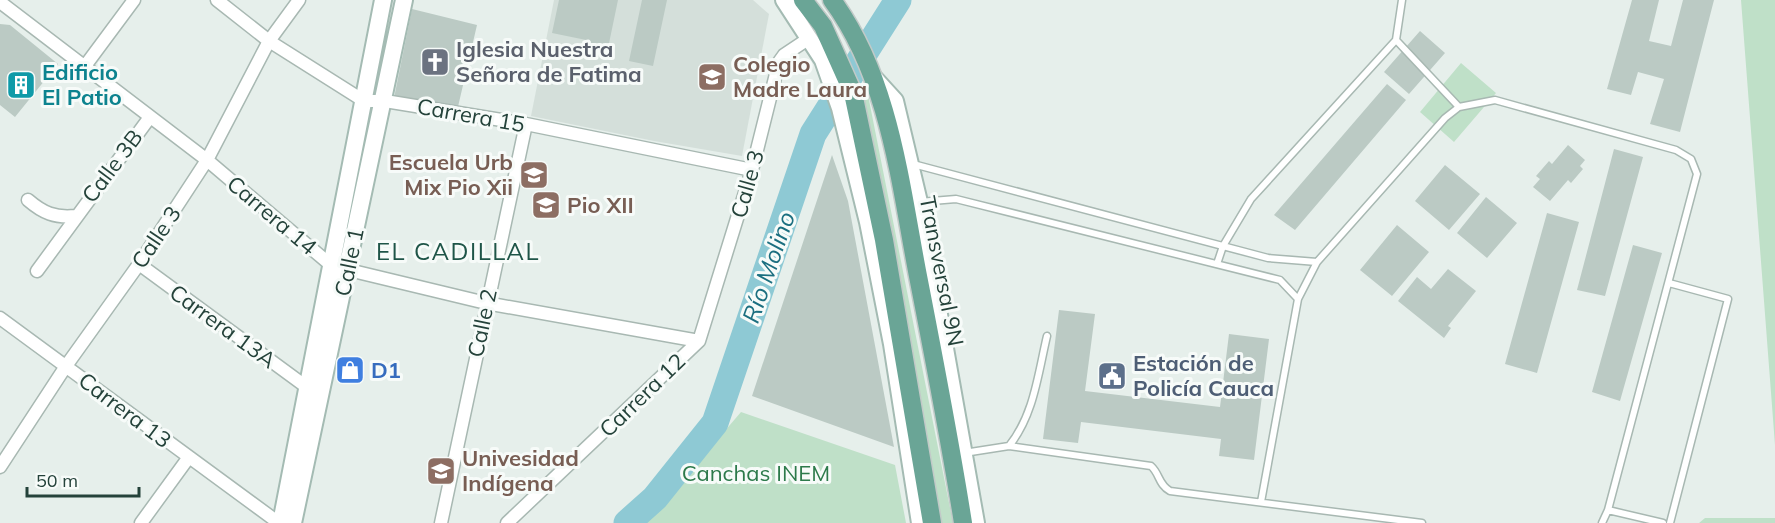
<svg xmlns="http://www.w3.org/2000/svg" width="1775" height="523" viewBox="0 0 1775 523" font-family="Mulish,sans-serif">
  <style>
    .built { fill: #d4dfda }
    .green { fill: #bfe0c8 }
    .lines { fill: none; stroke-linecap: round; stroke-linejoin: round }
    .river { stroke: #8ec9d4; stroke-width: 27 }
    .building { fill: #bbcac4 }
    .service-casing { stroke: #a8b8b2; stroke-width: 9 }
    .minor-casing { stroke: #a8b8b2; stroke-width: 15 }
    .secondary-casing { stroke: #a4bbb3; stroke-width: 20 }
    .primary-casing { stroke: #c2cac8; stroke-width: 21 }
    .service { stroke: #fff; stroke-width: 6 }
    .minor { stroke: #fff; stroke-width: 12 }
    .secondary { stroke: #fff; stroke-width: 16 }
    .primary { stroke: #6aa596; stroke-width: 18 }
    .labels { text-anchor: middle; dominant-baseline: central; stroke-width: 6; stroke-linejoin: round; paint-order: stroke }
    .worship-label { font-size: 22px; font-weight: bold; fill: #5b616d; stroke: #f7fbf9; text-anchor: start }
    .education-label { font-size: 22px; font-weight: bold; fill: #785e54; stroke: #f7fbf9; text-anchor: start }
    .culture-label { font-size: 22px; font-weight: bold; fill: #0d838f; stroke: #f7fbf9; text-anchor: start }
    .street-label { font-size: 22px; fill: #24423a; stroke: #f7fbf9 }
    .service-label { font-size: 22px; font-weight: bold; fill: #4e5e75; stroke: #f7fbf9; text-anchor: start }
    .shop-label { font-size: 22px; font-weight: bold; fill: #366cbe; stroke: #f7fbf9; text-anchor: start }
    .park-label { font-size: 22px; fill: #2d7a4b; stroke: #f7fbf9 }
    .neighbourhood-label { font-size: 24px; letter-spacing: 1.5px; fill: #1f5548; stroke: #f7fbf9 }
    .water-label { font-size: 24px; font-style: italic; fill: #1c6f80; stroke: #f7fbf9 }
  </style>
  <rect width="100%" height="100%" fill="#e6efeb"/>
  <path class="built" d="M554,0H753L769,14L742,156L654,141L531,116Z"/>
  <path class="green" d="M1741,0H1775V445Z
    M1461,63L1496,93L1454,142L1420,112Z
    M868,95L953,523H942L906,317L860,98Z
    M741,412L895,465L906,523H646Z
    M1705,518H1775V523H1699Z"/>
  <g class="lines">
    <path class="river" d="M627,523L655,498L715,423L813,134L898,0"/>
  </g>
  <path class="building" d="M559,0H618L607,53L589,49L591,41L552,33Z
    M642,0H667L653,66L629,61Z
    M1632,0H1659L1649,41L1671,46L1683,0H1714L1680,132L1650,124L1664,79L1638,72L1631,95L1607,89Z
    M412,9L477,25L457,111L394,98Z
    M0,24L10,25L58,64L15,117L0,105Z
    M1420,31L1445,53L1409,94L1384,72Z
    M1387,84L1406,100L1295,230L1274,215Z
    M1568,145L1585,160L1580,166L1583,169L1571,183L1568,180L1550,201L1533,187L1540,179L1536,176L1549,161L1552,164Z
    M1614,149L1643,157L1605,296L1577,290Z
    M832,155L848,201L894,447L752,396Z
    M1445,165L1480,194L1449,230L1415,201Z
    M1486,197L1517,223L1487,258L1457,233Z
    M1547,213L1579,222L1537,373L1505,364Z
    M1397,225L1429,252L1392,296L1360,270Z
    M1633,245L1662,253L1620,401L1592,392Z
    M1448,269L1476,291L1448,326L1451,328L1444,338L1398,301L1417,277L1431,289Z
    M1059,310L1095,314L1085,391L1220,407L1229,334L1269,339L1254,460L1219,456L1221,439L1081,422L1078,443L1043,439Z"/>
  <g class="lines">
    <g class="service-casing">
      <path id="service" d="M1396,40L1459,107
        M913,164L1268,258L1317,262
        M920,202L956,199L1280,280L1298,299
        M1217,264L1223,246L1251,199L1396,40L1402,0
        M1669,283L1728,299L1670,523
        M1009,446C1034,415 1038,374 1047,336
        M964,453L1009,446L1151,466C1160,474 1158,484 1170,491L1422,523
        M1261,502L1298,299L1317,262L1445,118L1459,107L1495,100L1676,150L1691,159L1697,174L1608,510L1602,523
        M1608,510L1663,523"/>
    </g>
    <g class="minor-casing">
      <path id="minor" d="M217,0L269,41L364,101H385L526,124L752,170
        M0,2L207,160L332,266L486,303L699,341
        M85,66L134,0
        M28,200C43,213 55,218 75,216
        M139,264L312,391
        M37,271L150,117
        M0,318L279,523
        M0,467L66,366L139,264L207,160L269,41L299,0
        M141,523L189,457
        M441,523L526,124
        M507,523L699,341L752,170L779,62L784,55L808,39"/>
    </g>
    <g class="secondary-casing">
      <path id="secondary" d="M784,0L823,60L840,108L868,222L892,344L920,523
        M874,78L895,101L919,202L976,523
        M281,523L383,0
        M293,523L404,0"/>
    </g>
    <g class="primary-casing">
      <path id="primary" d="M803,0L823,26L853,93L884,240L932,523
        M832,0C890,79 900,183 918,276C934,358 950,440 963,523"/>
    </g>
    <use href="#service" class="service"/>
    <use href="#minor" class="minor"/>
    <use href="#secondary" class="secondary"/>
    <use href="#primary" class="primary"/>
  </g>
  <defs>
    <g id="church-square" transform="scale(1.5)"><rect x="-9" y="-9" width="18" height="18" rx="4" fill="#6b7280" stroke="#f7fbf9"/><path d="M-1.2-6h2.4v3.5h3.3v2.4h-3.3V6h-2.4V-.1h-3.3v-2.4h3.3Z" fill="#fff"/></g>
    <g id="school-square" transform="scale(1.5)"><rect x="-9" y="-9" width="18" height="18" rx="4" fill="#8d6e63" stroke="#f7fbf9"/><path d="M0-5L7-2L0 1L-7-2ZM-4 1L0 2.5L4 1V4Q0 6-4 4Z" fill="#fff"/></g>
    <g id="building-square" transform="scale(1.5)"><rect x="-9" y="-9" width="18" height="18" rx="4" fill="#0f9aa8" stroke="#f7fbf9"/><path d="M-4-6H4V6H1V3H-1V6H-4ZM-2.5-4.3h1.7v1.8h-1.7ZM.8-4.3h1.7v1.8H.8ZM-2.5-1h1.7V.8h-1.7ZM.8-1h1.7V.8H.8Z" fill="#fff"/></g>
    <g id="shop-square" transform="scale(1.5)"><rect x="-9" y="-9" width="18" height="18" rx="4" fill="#3f7fe0" stroke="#f7fbf9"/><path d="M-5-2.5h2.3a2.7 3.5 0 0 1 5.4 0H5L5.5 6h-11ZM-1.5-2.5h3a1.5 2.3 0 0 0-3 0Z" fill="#fff"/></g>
    <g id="civic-square" transform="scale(1.5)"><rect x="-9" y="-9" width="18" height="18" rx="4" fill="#5c6f8a" stroke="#f7fbf9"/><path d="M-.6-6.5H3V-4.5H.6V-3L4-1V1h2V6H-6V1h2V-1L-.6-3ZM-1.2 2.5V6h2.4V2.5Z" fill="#fff"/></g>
    <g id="university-square" transform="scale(1.5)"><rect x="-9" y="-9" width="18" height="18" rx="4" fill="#8d6e63" stroke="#f7fbf9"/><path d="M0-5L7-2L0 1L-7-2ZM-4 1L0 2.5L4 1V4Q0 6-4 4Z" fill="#fff"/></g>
  </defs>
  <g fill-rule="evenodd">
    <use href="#church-square" x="435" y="62"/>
    <use href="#school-square" x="712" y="77"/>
    <use href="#building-square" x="21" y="85"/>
    <use href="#school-square" x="534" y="175"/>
    <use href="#school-square" x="546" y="205"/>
    <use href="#shop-square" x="350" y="370"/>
    <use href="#civic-square" x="1112" y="376"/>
    <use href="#university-square" x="441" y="471"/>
  </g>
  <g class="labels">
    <g class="worship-label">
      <text x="456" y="49">Iglesia Nuestra<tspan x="456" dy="25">Señora de Fatima</tspan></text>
    </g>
    <g class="education-label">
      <text x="733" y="64">Colegio<tspan x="733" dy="25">Madre Laura</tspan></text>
      <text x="513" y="162" text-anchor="end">Escuela Urb<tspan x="513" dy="25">Mix Pio Xii</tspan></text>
      <text x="567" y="205">Pio XII</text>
      <text x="462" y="458">Univesidad<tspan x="462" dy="25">Indígena</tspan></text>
    </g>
    <g class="culture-label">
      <text x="42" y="72">Edificio<tspan x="42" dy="25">El Patio</tspan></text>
    </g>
    <g class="street-label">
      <text transform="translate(471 115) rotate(10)">Carrera 15</text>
      <text transform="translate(112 166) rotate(-53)">Calle 3B</text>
      <text transform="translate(747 184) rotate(-74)">Calle 3</text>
      <text transform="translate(272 215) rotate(40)">Carrera 14</text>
      <text transform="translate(156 237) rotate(-56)">Calle 3</text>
      <text transform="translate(349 262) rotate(-78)">Calle 1</text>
      <text transform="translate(942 271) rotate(79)">Transversal 9N</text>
      <text transform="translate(482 323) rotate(-78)">Calle 2</text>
      <text transform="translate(223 326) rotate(36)">Carrera 13A</text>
      <text transform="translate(642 395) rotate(-44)">Carrera 12</text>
      <text transform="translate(125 410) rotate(37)">Carrera 13</text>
    </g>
    <g class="service-label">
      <text x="1133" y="363">Estación de<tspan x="1133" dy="25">Policía Cauca</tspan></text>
    </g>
    <g class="shop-label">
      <text x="371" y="370">D1</text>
    </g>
    <g class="park-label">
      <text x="756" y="473">Canchas INEM</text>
    </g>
    <g class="neighbourhood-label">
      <text x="458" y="251">EL CADILLAL</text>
    </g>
    <g class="water-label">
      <text transform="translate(768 267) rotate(-71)">Río Molino</text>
    </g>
  </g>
  <path d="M27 487v9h112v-9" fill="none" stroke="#24423a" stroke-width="3"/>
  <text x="36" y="487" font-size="18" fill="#24423a" stroke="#f7fbf9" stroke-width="4.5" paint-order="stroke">50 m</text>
</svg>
